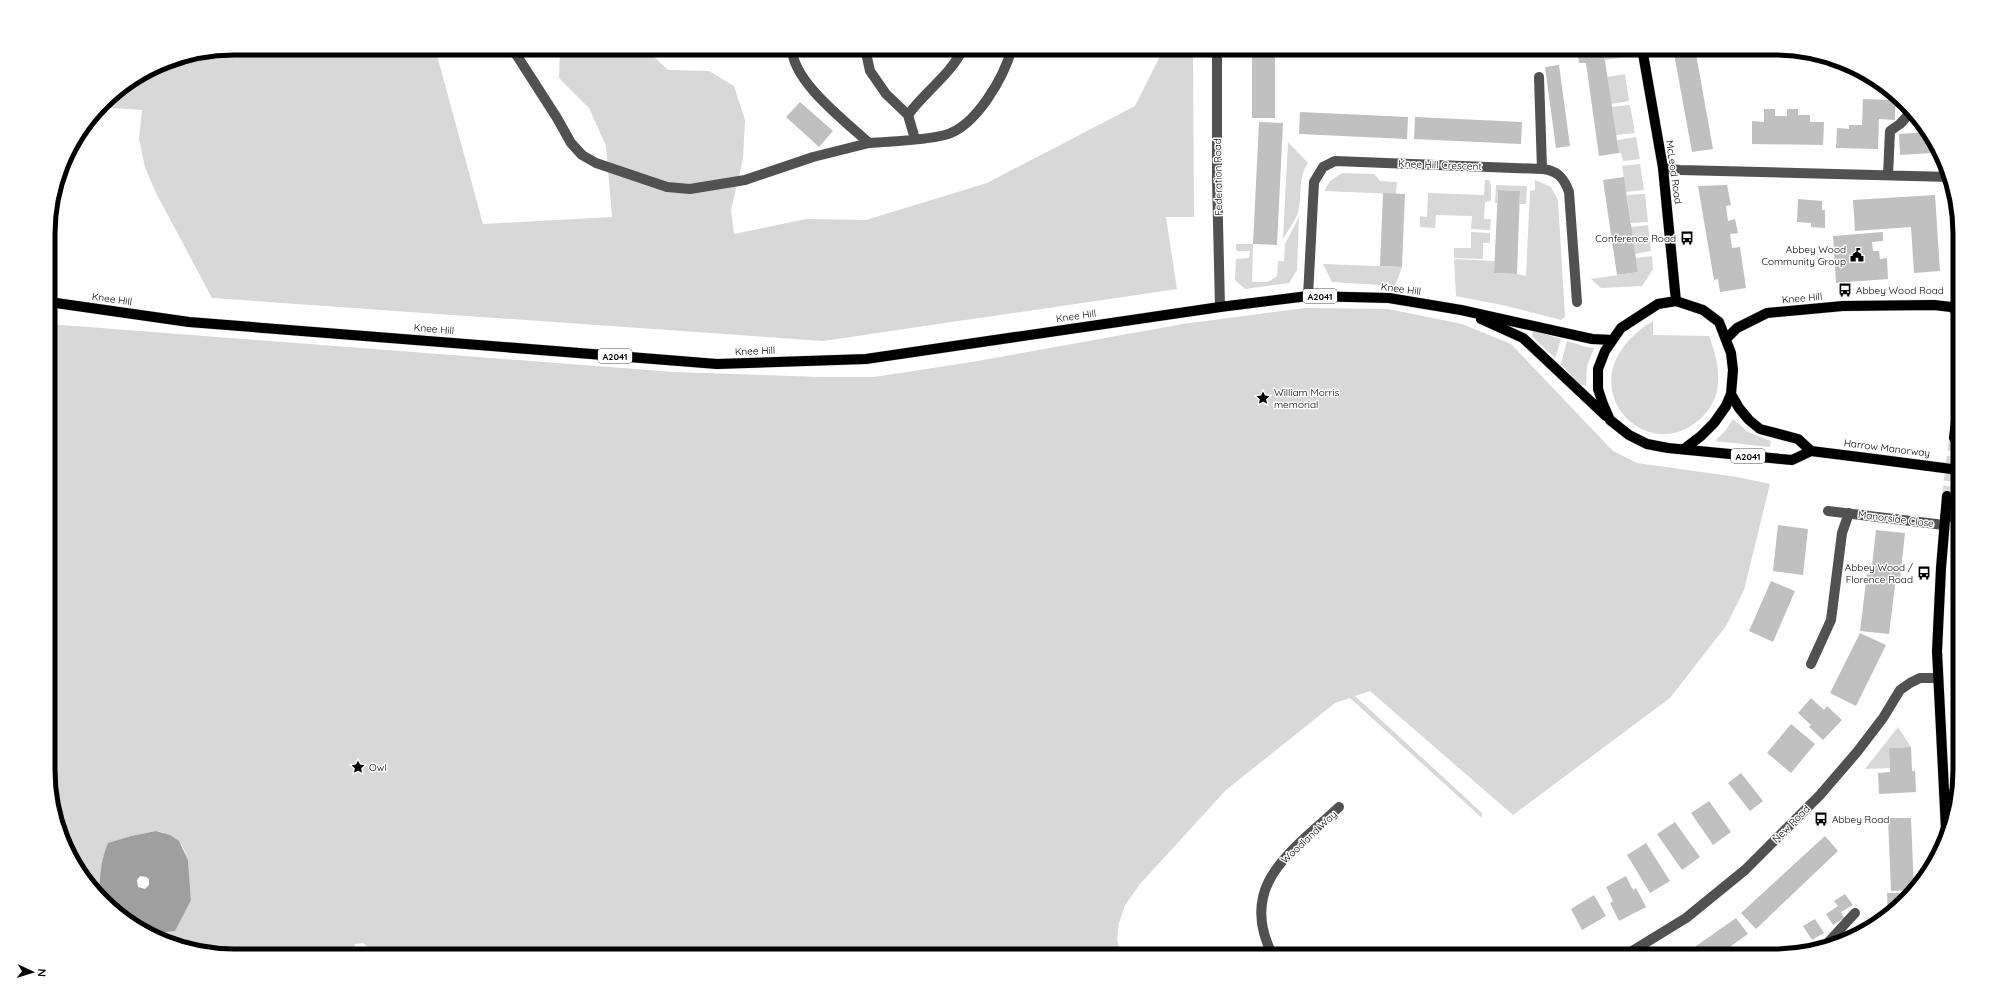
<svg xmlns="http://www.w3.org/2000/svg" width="2008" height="1004" viewBox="0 0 2008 1004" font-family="Quicksand,sans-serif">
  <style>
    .green { fill: #d8d8d8 }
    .water { fill: #9f9f9f; fill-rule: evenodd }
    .building { fill: #c0c0c0 }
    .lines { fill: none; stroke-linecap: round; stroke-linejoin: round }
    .major-tunnel { stroke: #d9d9d9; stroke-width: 10; stroke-dasharray: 10 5; stroke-linecap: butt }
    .major-casing { stroke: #dbdbdb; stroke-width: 11 }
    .minor { stroke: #515151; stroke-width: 10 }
    .major { stroke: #000; stroke-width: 10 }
    .major-bridge-casing { stroke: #dbdbdb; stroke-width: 11; stroke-linecap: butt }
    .major-bridge { stroke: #000; stroke-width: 10 }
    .labels { text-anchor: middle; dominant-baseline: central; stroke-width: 3; stroke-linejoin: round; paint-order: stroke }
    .shield { fill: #fff; stroke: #4c4c4c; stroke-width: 1 }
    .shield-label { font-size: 9px; font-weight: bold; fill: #000 }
    .street-label { font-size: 10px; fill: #000; stroke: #fff }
    .poi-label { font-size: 10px; fill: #000; stroke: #fff; text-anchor: start }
    .rim { fill: none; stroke: #000; stroke-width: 5 }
  </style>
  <rect width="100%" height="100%" fill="#fff"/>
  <path class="green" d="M234,48H435L483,224L612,217L606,146L589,108L559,78L560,48H645L668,70L709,71L734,86L745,120L743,159L731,210L734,234L806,219L866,220L987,183L1135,106L1164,48H1193L1194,217H1166L1177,289L823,341L212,298L155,191L145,167L139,139L142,110L101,107L111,94L163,62Z
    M1603,48H1619L1620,58L1605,60Z
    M1625,74L1629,101L1611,104L1607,77Z
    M1630,105L1635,133L1616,135L1612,107Z
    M1636,137L1640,159L1623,161L1621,153H1619L1617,140Z
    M1288,142L1308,163C1298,177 1302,192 1299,208C1298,218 1288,230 1283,239Z
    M1640,164L1644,190L1626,192L1622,166Z
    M1342,173L1374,174L1380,181L1397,182L1396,194L1324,191L1330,181Z
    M1485,180H1489L1491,185V201L1485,202L1484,219H1491L1490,230L1471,229L1472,216L1436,215L1435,228L1420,227V216L1427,217L1428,193L1484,195Z
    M1535,180L1551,187L1558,200L1565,317L1561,320L1507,306L1456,296L1454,259L1495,261L1494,273L1517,274L1526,276L1530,191L1535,190Z
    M1496,185L1527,186L1526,204H1520V191L1498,190L1497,203H1495Z
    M1645,194L1648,222L1631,223L1627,195Z
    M1299,217L1297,270L1289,283L1245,289L1235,280L1236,259L1249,258L1250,251H1238L1236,250V244H1253L1252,282H1268L1277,276L1278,261H1284L1285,244Z
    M1648,225L1651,251L1635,254L1631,227Z
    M1471,232L1490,233V243H1483V259L1454,258V248H1471Z
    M1652,256L1653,269L1642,286L1601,288L1591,279L1638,272L1636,258Z
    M1323,264L1402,267L1395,286L1332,282Z
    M1305,308L1388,309L1462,324L1511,344L1613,451L1637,463L1737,477L1770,484L1744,590L1726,626L1670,698L1513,815L1370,691L1355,696L1482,813V818L1350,698L1335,703L1226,790L1140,884L1125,905L1119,923L1117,939L1121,956H369L370,949L363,943L355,944V953L358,956H234L152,937L148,934L163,933L191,900L188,860L182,845L162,832L156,831L131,836L108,843L103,858L99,893C69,869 59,831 50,795L49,324L674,372L819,377H874L972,362L1183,324Z
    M1653,321V335L1709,336C1719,362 1725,392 1705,414C1649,476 1557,380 1653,321Z
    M1533,330L1561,339L1555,358L1532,336Z
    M1567,341L1586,347L1594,348L1587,366L1586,386L1579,384L1561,364Z
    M1733,419L1748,432L1771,441L1770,447L1715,441L1726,430Z
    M1898,727L1911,747L1889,748L1890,768L1865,769Z"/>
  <path class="water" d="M156,831L170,835L179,841L188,860L191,900L175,931L148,934L99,893C100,877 101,858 108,843L131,836ZM140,876L146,877L149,879V885L145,889L138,887L137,880Z"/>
  <path class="building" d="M1252,48H1275V118H1252Z
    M1591,48H1603L1619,153L1599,156L1586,63H1579L1577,50Z
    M1673,48H1695L1713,149L1692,152Z
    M1559,65L1570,146L1556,148L1545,67Z
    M1863,99L1895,100V120L1879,119L1878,149L1836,148L1837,128L1849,129V125H1862Z
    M800,102L833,131L819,147L786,117Z
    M1764,109H1775V116H1787V109H1798V115H1810V122H1824L1823,145L1752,144V121L1764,122Z
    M1300,112L1408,117L1407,139L1299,134Z
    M1415,117L1522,122L1521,144L1414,139Z
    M1259,122L1283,123L1277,245L1253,244Z
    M1928,132L1932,139L1933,153L1900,155L1899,134Z
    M1624,177L1638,272L1617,275L1603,180Z
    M1727,185L1731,205L1726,206L1728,221L1735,219L1738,233L1730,234L1732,248L1740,247L1746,288L1720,292L1718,279L1714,280L1698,186Z
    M1498,190L1520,191L1517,274L1494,273Z
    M1383,193L1405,194L1402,267L1380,266Z
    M1935,195L1940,271L1914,273L1911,227L1855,231L1853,200Z
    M1798,199L1822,201V210H1825V228L1811,227V223L1797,222Z
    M1883,232V241L1872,242L1873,251H1879L1880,259L1887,258L1888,279L1836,283L1833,236Z
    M1778,525L1808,529L1803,575L1773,571Z
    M1876,530L1905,533L1900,579L1896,578L1889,634L1860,631L1867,574L1871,575Z
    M1771,581L1795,591L1773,642L1749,631Z
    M1860,633L1886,645L1856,706L1830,693Z
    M1811,698L1824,710L1827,706L1842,720L1823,740L1809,727L1811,725L1798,713Z
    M1791,724L1815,744L1791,773L1767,753Z
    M1911,747L1912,771H1915L1916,792L1879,794L1878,773L1890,772L1889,748Z
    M1741,773L1763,801L1750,811L1728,783Z
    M1709,801L1731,832L1713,845L1691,813Z
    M1888,818H1911L1914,890L1891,891Z
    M1675,822L1700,857L1682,870L1657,834Z
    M1825,836L1838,851L1756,929L1741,913Z
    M1646,843L1670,881L1650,893L1627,855Z
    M1626,876L1633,890L1636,888L1646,907L1619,921L1610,903L1613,901L1606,887Z
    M1887,893H1910V896L1888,916Z
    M1845,894L1853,905L1841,912L1844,918L1833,925L1826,914L1838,906L1834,901Z
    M1594,895L1606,916L1582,930L1571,909Z
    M1736,918L1748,934L1717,956H1682Z
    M1815,919L1824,933L1812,940L1803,926Z"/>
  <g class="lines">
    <path class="major-tunnel" d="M1947,496L1954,438"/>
    <g class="major-casing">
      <path id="major" d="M1642,48L1663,168L1676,301
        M49,302L189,322L717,364L866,359L1220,307L1308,296L1389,298L1461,310L1592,339L1612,340
        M1481,319L1523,338L1606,416
        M1727,338L1737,328L1767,313L1843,306L1934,305L1951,307L1959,312
        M1731,394L1739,408L1749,420L1760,429L1798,439L1811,451
        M1954,438L1959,397
        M1684,449L1701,436L1714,423L1726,406L1731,394L1733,370L1731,353L1719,322L1703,310L1676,301L1658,304L1621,328L1605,351L1598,369V389L1603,404L1610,420L1629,435L1647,444L1668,448L1771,458L1792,460L1811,451L1867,458
        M1946,830L1937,651L1941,568L1947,496"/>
    </g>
    <path class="minor" d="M512,48L557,118L571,143L582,155L596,163L667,187L690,189L745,180L813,157L869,143
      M792,48C792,81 845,121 869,143C893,141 921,141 945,135C976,127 1004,77 1012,48
      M865,48L870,71L886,94L908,115
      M1217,48V180L1220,307
      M1539,77L1542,169
      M915,139L908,115C924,92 952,74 963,48
      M1663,168L1680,170L1950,177
      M1888,175L1890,131L1900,124L1911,112
      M1308,296L1314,182L1323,167L1335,161L1542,169C1557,170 1564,178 1569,192L1577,302
      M1828,511L1944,525
      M1945,516L1959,518
      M1811,664L1831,620L1842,533L1849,513
      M1823,948L1855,913
      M1273,956C1236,884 1293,851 1339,807
      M1624,956L1686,918L1745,870L1820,795L1857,752L1883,718L1900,690L1910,683L1920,678H1938"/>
    <use href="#major" class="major"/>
    <g class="major-bridge-casing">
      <path id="major-bridge" d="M1867,458L1959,470"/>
    </g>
    <use href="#major-bridge" class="major-bridge"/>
  </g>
  <defs>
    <g id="bus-bare" transform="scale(1.08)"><path d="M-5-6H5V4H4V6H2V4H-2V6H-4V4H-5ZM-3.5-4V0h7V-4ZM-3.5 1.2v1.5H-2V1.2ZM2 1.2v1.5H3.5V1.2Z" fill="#000" stroke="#fff" stroke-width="2.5" paint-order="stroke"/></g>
    <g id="civic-bare" transform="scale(1.08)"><path d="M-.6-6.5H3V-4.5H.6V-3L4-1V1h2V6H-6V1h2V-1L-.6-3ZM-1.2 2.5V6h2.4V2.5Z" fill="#000" stroke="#fff" stroke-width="2.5" paint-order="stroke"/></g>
    <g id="sight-bare" transform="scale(1.08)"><path d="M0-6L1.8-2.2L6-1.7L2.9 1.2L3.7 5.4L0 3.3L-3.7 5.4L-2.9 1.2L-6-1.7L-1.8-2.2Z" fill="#000" stroke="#fff" stroke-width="2.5" paint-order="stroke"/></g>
  </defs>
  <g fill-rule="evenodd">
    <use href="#bus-bare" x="1687" y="238"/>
    <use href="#civic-bare" x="1857" y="255"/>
    <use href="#bus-bare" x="1845" y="290"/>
    <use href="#sight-bare" x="1263" y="398"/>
    <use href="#bus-bare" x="1924" y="573"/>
    <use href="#sight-bare" x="358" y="767"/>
    <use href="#bus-bare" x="1821" y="819"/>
  </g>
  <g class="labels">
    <g class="shield">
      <rect x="1303" y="289" width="34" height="14" rx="3"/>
      <rect x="598" y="349" width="34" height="14" rx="3"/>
      <rect x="1731" y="449" width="34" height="14" rx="3"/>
    </g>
    <g class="shield-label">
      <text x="1320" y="296">A2041</text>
      <text x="615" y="356">A2041</text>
      <text x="1748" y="456">A2041</text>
    </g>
    <g class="street-label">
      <text transform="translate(1440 165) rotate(2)">Knee Hill Crescent</text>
      <text transform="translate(1674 172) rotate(82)">McLeod Road</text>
      <text transform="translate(1218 177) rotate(-91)">Federation Road</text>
      <text transform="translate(1401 289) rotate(7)">Knee Hill</text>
      <text transform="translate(1802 298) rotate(-5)">Knee Hill</text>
      <text transform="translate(112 299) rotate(8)">Knee Hill</text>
      <text transform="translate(1076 316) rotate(-8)">Knee Hill</text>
      <text transform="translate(434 329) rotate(5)">Knee Hill</text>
      <text transform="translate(755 351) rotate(-2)">Knee Hill</text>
      <text transform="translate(1887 448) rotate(7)">Harrow Manorway</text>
      <text transform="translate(1896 519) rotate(7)">Manorside Close</text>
      <text transform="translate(1791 824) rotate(-45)">New Road</text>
      <text transform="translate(1309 837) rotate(-43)">Woodland Way</text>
    </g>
    <g class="poi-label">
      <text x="1676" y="238" text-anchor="end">Conference Road</text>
      <text x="1846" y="249" text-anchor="end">Abbey Wood<tspan x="1846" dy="12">Community Group</tspan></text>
      <text x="1856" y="290">Abbey Wood Road</text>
      <text x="1274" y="392">William Morris<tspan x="1274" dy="12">memorial</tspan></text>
      <text x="1913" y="567" text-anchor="end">Abbey Wood /<tspan x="1913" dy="12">Florence Road</tspan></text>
      <text x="369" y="767">Owl</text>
      <text x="1832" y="819">Abbey Road</text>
    </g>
  </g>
  <path d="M0 0H2008V1004H0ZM234 55H1774A179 179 0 0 1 1953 234V770A179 179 0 0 1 1774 949H234A179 179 0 0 1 55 770V234A179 179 0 0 1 234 55Z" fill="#fff" fill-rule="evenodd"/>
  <path class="rim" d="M234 55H1774A179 179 0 0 1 1953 234V770A179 179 0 0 1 1774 949H234A179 179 0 0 1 55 770V234A179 179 0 0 1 234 55Z"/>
  <g transform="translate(32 972) rotate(94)" stroke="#ffffff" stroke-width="3" paint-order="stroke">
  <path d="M0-3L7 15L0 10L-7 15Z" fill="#000000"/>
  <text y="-6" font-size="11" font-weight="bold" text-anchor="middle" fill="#000000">N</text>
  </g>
</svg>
